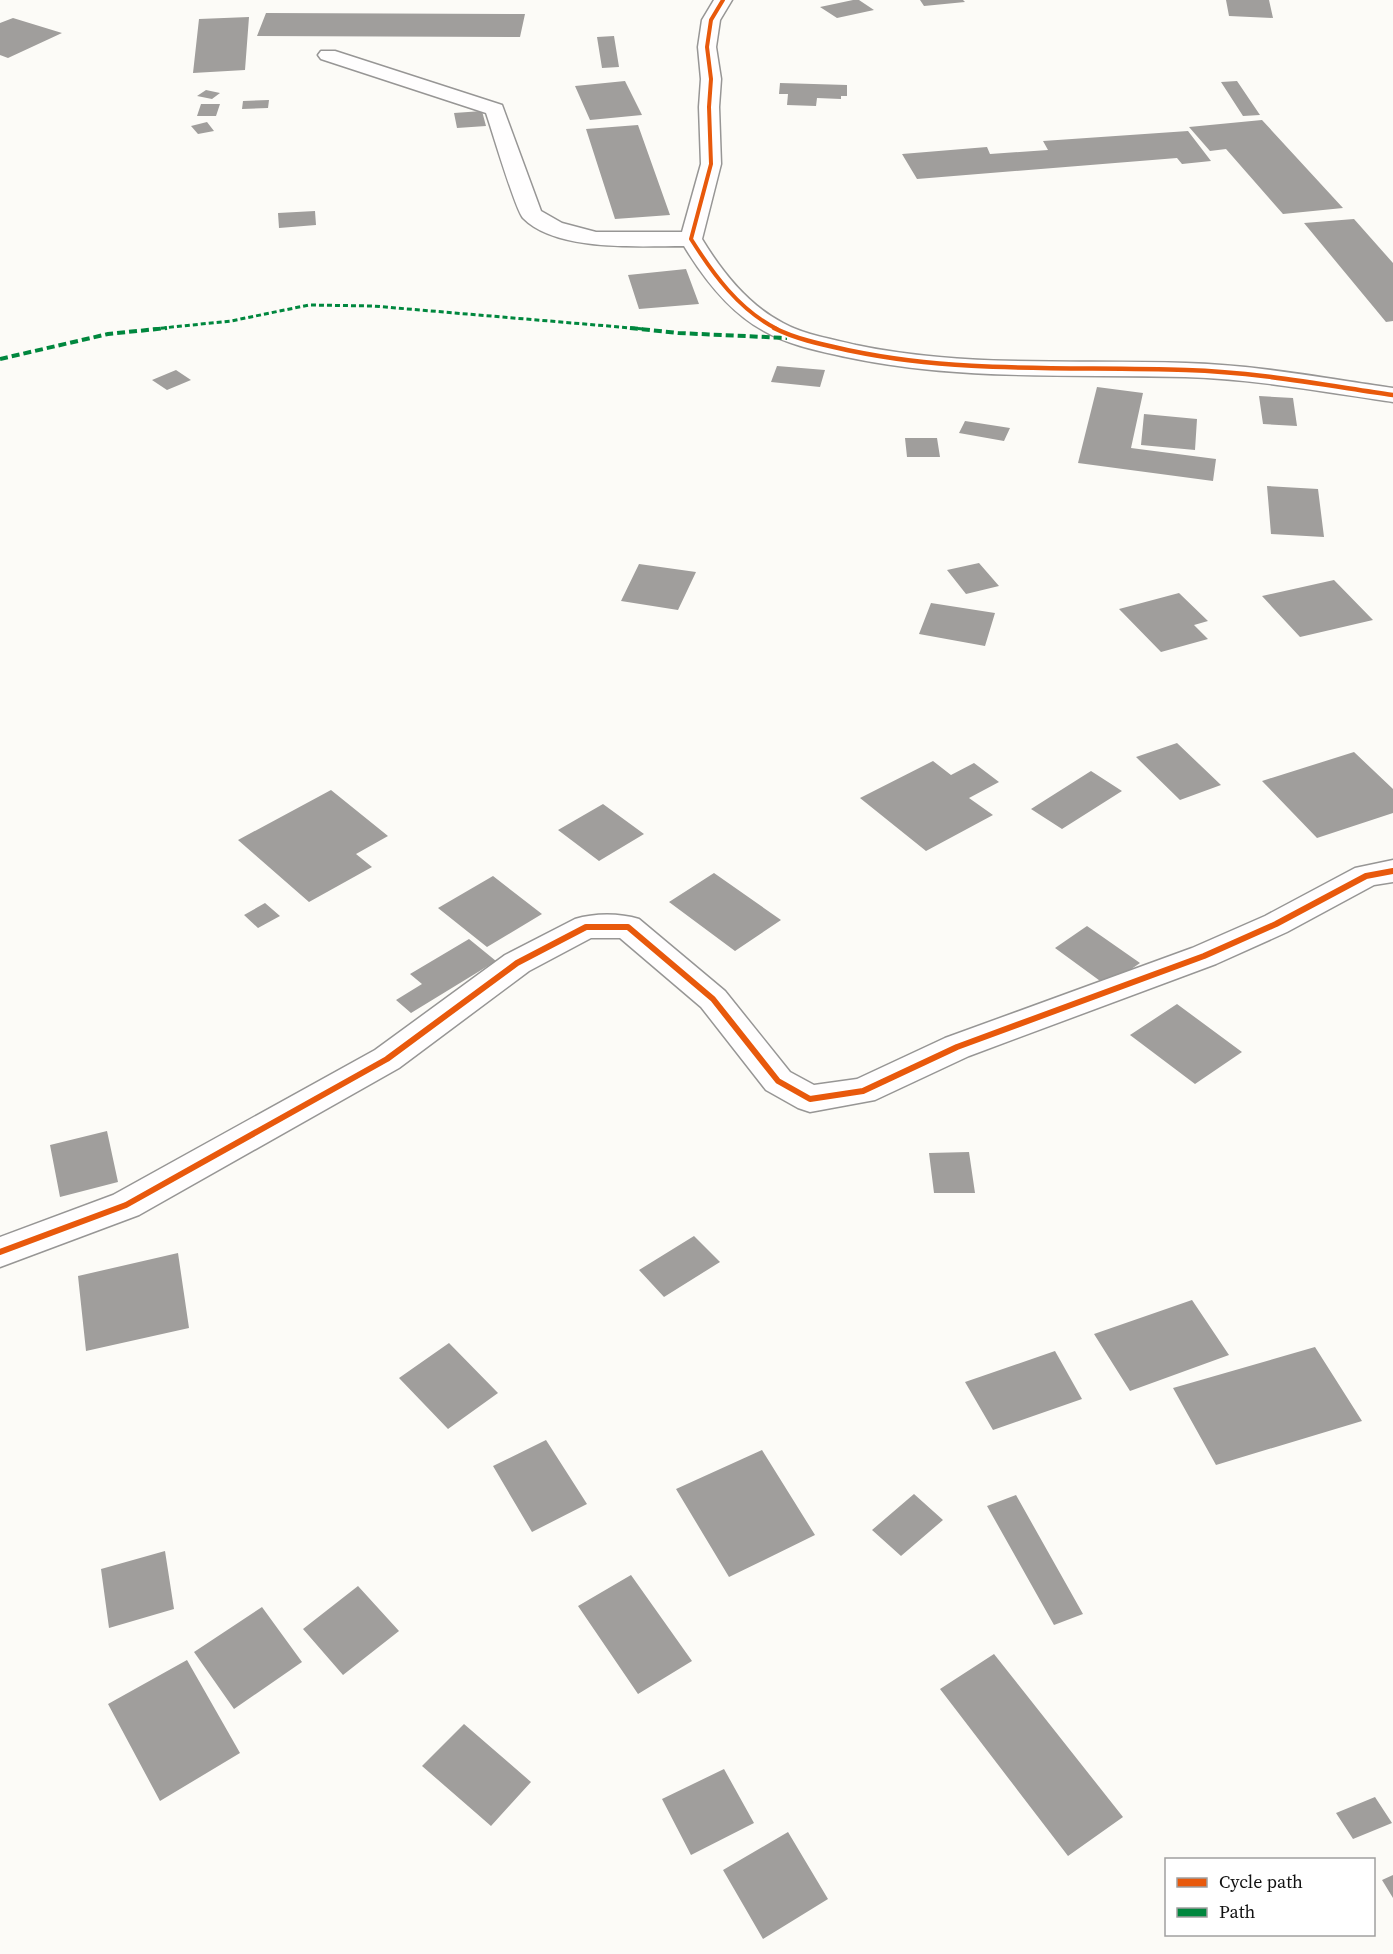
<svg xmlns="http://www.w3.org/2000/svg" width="1393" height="1954" viewBox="0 0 1393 1954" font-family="'Source Serif 4',serif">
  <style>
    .building { fill: #a09e9c }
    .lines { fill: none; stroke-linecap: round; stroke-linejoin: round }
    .minor-casing { stroke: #979695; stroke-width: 3 }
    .minor { fill: #fffefe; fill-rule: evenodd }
    .quiet-far1 { stroke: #00873e; stroke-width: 3; stroke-dasharray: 5 3; stroke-linecap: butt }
    .quiet { stroke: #00873e; stroke-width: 4; stroke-dasharray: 8 4; stroke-linecap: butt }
    .cycleway-far2-casing { stroke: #fff; stroke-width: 6 }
    .cycleway-far1-casing { stroke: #fff; stroke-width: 8 }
    .cycleway-casing { stroke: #fff; stroke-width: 10 }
    .cycleway-far2 { stroke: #e8590c; stroke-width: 4 }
    .cycleway-far1 { stroke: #e8590c; stroke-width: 4.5 }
    .cycleway { stroke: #e8590c; stroke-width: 6 }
  </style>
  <rect width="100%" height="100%" fill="#fcfbf7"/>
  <path class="building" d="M853,0H859L874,10L837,18L820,7Z
    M920,0H963L965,2L924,6Z
    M1226,0H1269L1273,18L1229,16Z
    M266,13L525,14L520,37L257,36Z
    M249,17L245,70L193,73L199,19Z
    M13,18L62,33L8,58L0,55V23Z
    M614,36L619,67L602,68L597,37Z
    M625,81L642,115L590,120L575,86Z
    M1237,81L1260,115L1243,116L1221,82Z
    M780,83L847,85V96H841V99L817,98L816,106L787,105L788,94H779Z
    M206,90L220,93L212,99L197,96Z
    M269,100L268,108L242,109L243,101Z
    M201,104H220L216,116H197Z
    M482,111L486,126L457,128L454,113Z
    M1262,120L1343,208L1283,214L1226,149L1210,151L1189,127Z
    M207,122L214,131L198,134L191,126Z
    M638,125L670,215L615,219L586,129Z
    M1188,131L1211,161L1182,164L1177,158L917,179L902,154L987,147L990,154L1048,150L1043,141Z
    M315,211L316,225L279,228L278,213Z
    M1354,219L1393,263V321L1386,322L1304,223Z
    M686,269L699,304L639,309L628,275Z
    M777,366L825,370L820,387L771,382Z
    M176,370L191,380L167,390L152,380Z
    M1097,387L1143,393L1131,448L1216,459L1213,481L1078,463Z
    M1259,396L1293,398L1297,426L1263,424Z
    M1144,414L1197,419L1195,450L1141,445Z
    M965,421L1010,428L1004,441L959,433Z
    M905,438H937L940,457H907Z
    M1267,486L1318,489L1324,537L1271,534Z
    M979,563L999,586L966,594L947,570Z
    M639,564L696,572L678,610L621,601Z
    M1334,580L1373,620L1300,637L1262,596Z
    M1179,593L1208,621L1194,625L1208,639L1161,652L1119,609Z
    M931,603L995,613L985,646L919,634Z
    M1177,743L1221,785L1180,800L1136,757Z
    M1354,752L1393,789V813L1317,838L1262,781Z
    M933,761L951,775L974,763L999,782L969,798L993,815L926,851L860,798Z
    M1091,771L1122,791L1062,829L1031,809Z
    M331,790L388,836L356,854L372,867L309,902L238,840Z
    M603,804L644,834L599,861L558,830Z
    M714,873L781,920L735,951L669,902Z
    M493,876L542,914L487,947L438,908Z
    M265,903L280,916L258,928L244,915Z
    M1087,926L1140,963L1107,986L1055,948Z
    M469,939L496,961L411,1013L396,1000L422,984L410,974Z
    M1177,1004L1242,1052L1195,1084L1130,1035Z
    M107,1131L118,1182L60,1197L50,1145Z
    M969,1152L975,1193H934L929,1153Z
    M694,1236L720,1262L664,1297L639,1270Z
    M178,1253L189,1328L86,1351L78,1276Z
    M1192,1300L1229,1355L1130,1391L1094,1334Z
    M449,1343L498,1393L448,1429L399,1378Z
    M1315,1347L1362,1421L1216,1465L1173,1388Z
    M1055,1351L1082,1399L993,1430L965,1382Z
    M546,1440L587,1504L532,1532L493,1466Z
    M762,1450L815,1535L729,1577L676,1489Z
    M914,1494L943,1520L901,1556L872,1530Z
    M1016,1495L1083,1614L1054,1625L987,1506Z
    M165,1551L174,1609L109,1628L101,1569Z
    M631,1575L692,1661L638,1694L578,1606Z
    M358,1586L399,1631L343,1675L303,1629Z
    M262,1607L302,1662L234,1709L194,1652Z
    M994,1654L1123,1817L1068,1856L940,1689Z
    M187,1660L240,1753L160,1801L108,1704Z
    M464,1724L531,1782L491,1826L422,1766Z
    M724,1769L754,1823L691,1855L662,1799Z
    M1375,1797L1392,1823L1353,1839L1336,1813Z
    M788,1832L828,1899L763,1939L723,1870Z
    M1393,1875V1898L1382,1880Z"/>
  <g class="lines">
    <g class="minor-casing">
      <path id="minor" d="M714,0H732L720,20L716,47L721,79L719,107L721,164L702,239C722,272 748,305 783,323C805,335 832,339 856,345C965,368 1076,359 1186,363C1256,365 1324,378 1393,388V402C1324,392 1255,379 1185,377C1071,374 958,381 846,357C819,351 788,345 764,331C729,312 704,279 684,246C640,246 556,252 523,218C515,209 492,130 486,113L321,59L318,55L321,51H335L502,105L541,211L562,223L596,232H682L701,164L699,107L701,79L698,47L702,20Z
        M1393,860V882L1374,885L1287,932L1216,964L969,1056L875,1100L810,1112L798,1108L766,1090L701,1007L620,938H591L529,971L399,1068L139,1215L0,1267V1237L113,1195L375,1050L505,955L575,919C594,913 620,913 639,919L725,991L790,1072L814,1085L857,1079L945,1038L1192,948L1265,916L1355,868Z"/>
    </g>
    <use href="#minor" class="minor"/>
    <path class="quiet-far1" d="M153,329L231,321L309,305L373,306L643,329"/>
    <path class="quiet" d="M630,328L678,333L787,338
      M0,359L108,334L167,328"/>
    <g class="cycleway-far2-casing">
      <path id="cycleway-far2" d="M723,0L711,20L707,47L711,79L709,107L711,164L691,239C713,274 739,310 777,329"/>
    </g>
    <g class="cycleway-far1-casing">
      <path id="cycleway-far1" d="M774,328C798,340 825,345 852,351C962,374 1074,366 1186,370C1256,372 1324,385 1393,395"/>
    </g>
    <g class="cycleway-casing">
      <path id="cycleway" d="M0,1252L126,1205L387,1059L517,963L586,927H628L713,999L778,1081L810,1099L863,1091L957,1047L1204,956L1276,924L1366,876L1393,871"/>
    </g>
    <use href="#cycleway-far2" class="cycleway-far2"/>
    <use href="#cycleway-far1" class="cycleway-far1"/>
    <use href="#cycleway" class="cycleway"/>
  </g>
  <rect x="1165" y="1858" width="210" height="78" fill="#ffffff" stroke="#a0a0a0" stroke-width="1.5"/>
  <rect x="1177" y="1878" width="30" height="9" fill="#e8590c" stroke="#a0a0a0" stroke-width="1.5"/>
  <text x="1219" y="1888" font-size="18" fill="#111111">Cycle path</text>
  <rect x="1177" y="1908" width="30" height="9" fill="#00873e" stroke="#a0a0a0" stroke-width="1.5"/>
  <text x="1219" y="1918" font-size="18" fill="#111111">Path</text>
</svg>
